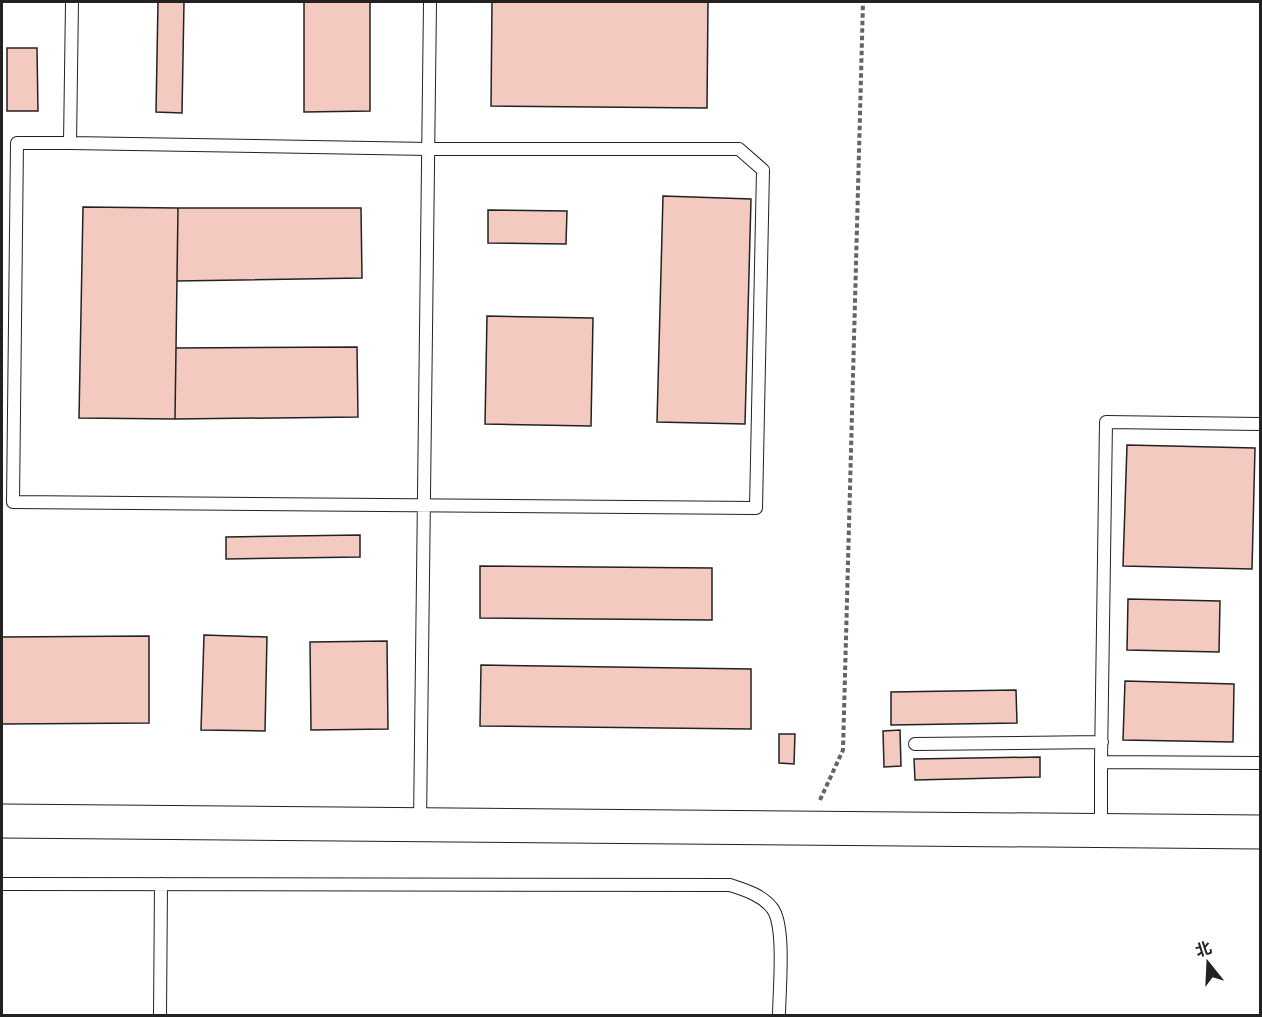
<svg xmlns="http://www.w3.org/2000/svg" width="1262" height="1017" viewBox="0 0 1262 1017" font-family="'Golos Text','Noto Sans SC',sans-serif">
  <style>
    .building { fill: #f3c9c0; stroke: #222; stroke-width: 1.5 }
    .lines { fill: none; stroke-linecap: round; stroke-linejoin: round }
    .lane-casing { stroke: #222; stroke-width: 14 }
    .secondary-casing { stroke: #222; stroke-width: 35 }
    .path { stroke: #646464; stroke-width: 4; stroke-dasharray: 4.5 3; stroke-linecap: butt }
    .lane { stroke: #fff; stroke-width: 12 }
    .secondary { stroke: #fff; stroke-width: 33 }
  </style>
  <rect width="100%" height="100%" fill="#fff"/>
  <path class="building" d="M158,2H184L182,113L156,112Z
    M304,2H370V111L304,112Z
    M492,2H708L707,108L491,106Z
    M7,48H37L38,111H7Z
    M663,196L751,199L745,424L657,422Z
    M83,207L178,208L175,419L79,418Z
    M178,208H361L362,278L177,281Z
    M488,210L567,211L566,244L488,243Z
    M487,316L593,318L591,426L485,424Z
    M357,347L358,417L175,419L176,348Z
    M1127,445L1255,448L1252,569L1123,566Z
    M360,535V557L226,559V537Z
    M480,566L712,568V620L480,618Z
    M1128,599L1220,601L1219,652L1127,650Z
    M204,635L267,637L265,731L201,730Z
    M149,636V723L2,724V637Z
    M387,641L388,729L311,730L310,642Z
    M481,665L751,669V729L480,726Z
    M1125,681L1234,684L1233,742L1123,740Z
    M1016,690L1017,723L891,725V692Z
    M900,730L901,766L884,767L883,731Z
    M779,734H795L794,764L779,763Z
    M1040,757V777L915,780L914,759Z"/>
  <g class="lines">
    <g class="lane-casing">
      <path id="lane" d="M70,143H17L13,502L756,508L763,170L739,149H429L70,143L72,2
        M1260,424L1106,422L1101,762L1260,763
        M915,744L1102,742
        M420,823L430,2
        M1101,830V762
        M2,884L730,885C745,890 762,895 772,908C786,925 779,992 779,1016
        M160,1016L161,884"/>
    </g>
    <g class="secondary-casing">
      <path id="secondary" d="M2,821L1260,832"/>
    </g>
    <path class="path" d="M820,800L843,750L863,2"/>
    <use href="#lane" class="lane"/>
    <use href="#secondary" class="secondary"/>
  </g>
  <rect width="1262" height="1017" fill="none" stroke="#222222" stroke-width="6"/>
  <g transform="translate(1208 963) rotate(342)" stroke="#ffffff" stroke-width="4.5" paint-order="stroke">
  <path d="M0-4.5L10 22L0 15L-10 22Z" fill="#222222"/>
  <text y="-9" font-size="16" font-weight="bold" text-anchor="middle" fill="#222222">北</text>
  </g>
</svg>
